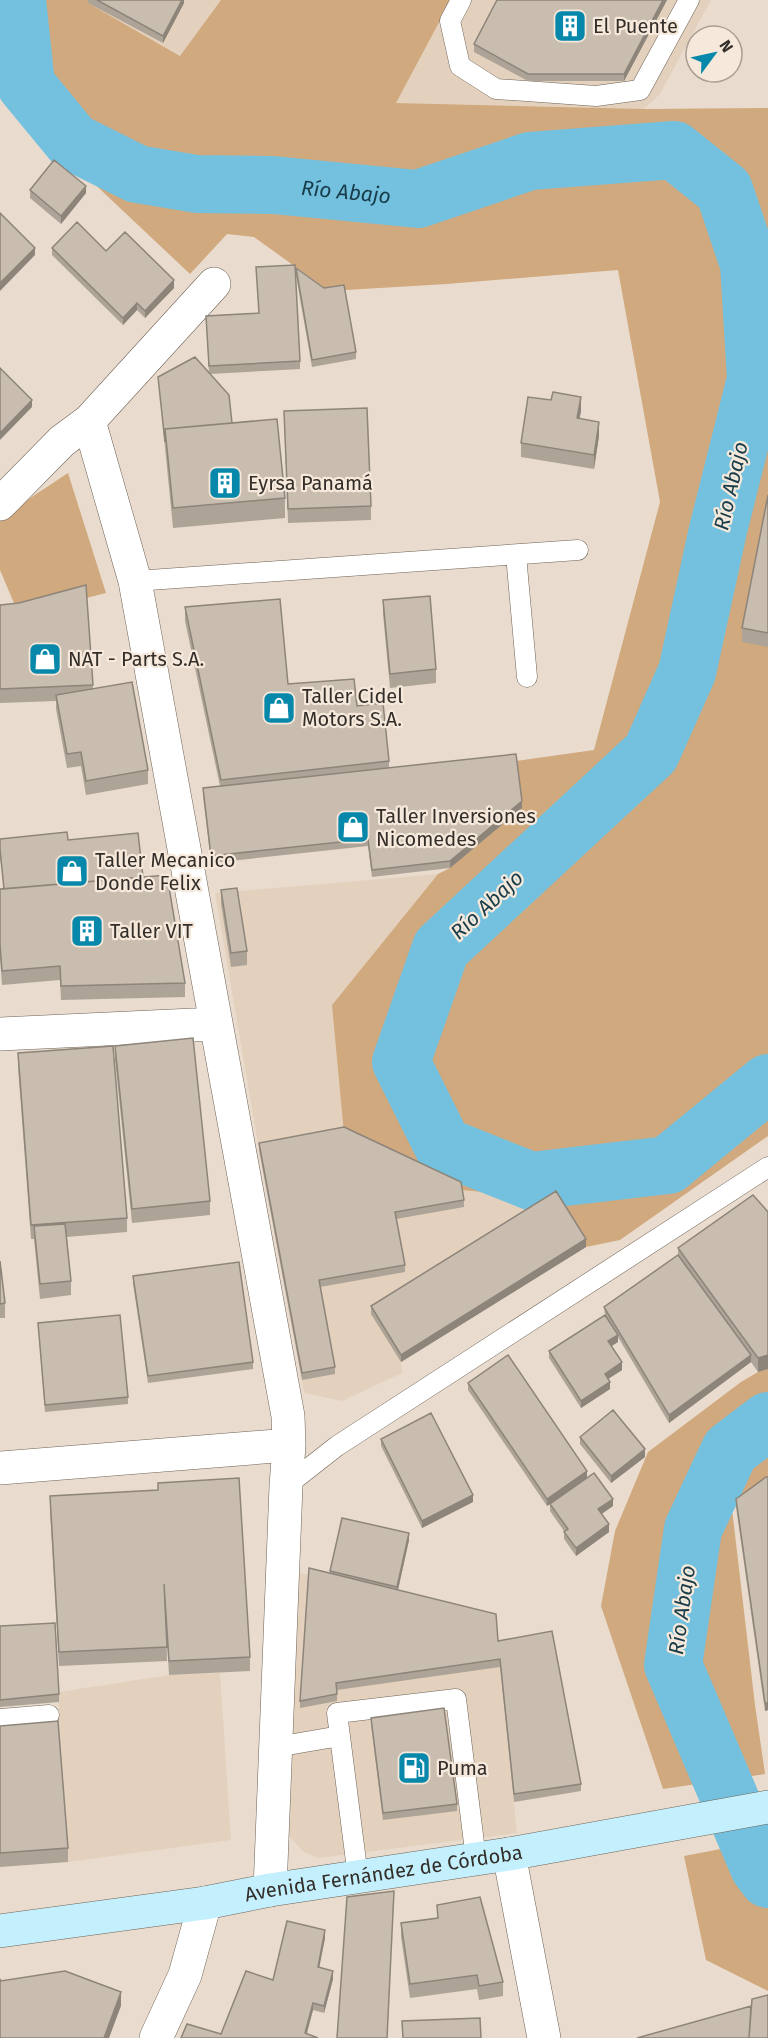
<svg xmlns="http://www.w3.org/2000/svg" width="768" height="2038" viewBox="0 0 768 2038" font-family="'Fira Sans',sans-serif">
  <style>
    .built { fill: #e3d1bd }
    .green { fill: #d1a97e }
    .lines { fill: none; stroke-linecap: round; stroke-linejoin: round }
    .river { stroke: #73c1de; stroke-width: 58 }
    .service-casing { stroke: #6e6256; stroke-width: 21 }
    .minor-casing { stroke: #6e6256; stroke-width: 34 }
    .secondary-casing { stroke: #6e6256; stroke-width: 34 }
    .service { stroke: #fff; stroke-width: 20 }
    .minor { stroke: #fff; stroke-width: 33 }
    .secondary { stroke: #c4f0fe; stroke-width: 33 }
    .wall { fill: #ada396 }
    .shaded-wall { fill: #8d847a }
    .building { fill: #c9bdaf; stroke: #8d847a; stroke-width: 1.5 }
    .labels { text-anchor: middle; dominant-baseline: central; stroke-width: 4.5; stroke-linejoin: round; paint-order: stroke }
    .poi-label { font-size: 20px; fill: #332e29; stroke: #f6e9db; text-anchor: start }
    .street-label { font-size: 20px; fill: #332e29; stroke: #f6e9db }
    .water-label { font-size: 21px; font-style: italic; fill: #183c49; stroke: #f6e9db }
  </style>
  <rect width="100%" height="100%" fill="#e9dcce"/>
  <path class="built" d="M88,0H221L181,56L87,3Z
    M451,0H711L660,94L644,109L396,103Z
    M438,874L332,1005L556,1198L586,1247L401,1362L402,1373L342,1401L304,1393L259,1150L215,893Z
    M298,1573L309,1575L498,1648L517,1833L318,1858L304,1852L289,1836L288,1772Z
    M220,1673L231,1840L68,1862L58,1736L59,1692L169,1675Z"/>
  <path class="green" d="M0,0H88V3L180,56L221,0H451L396,103L644,109L768,108V1136L620,1240L586,1247L556,1198L461,1190L344,1134L332,1005L438,874L450,868L516,761L594,750L660,502L618,270L447,284L329,291L254,237L227,234L190,274L15,109L0,84Z
    M68,473L106,593L19,615L0,570V518Z
    M768,1369V1484L732,1509L755,1705L765,1774L663,1789L601,1606L615,1531L648,1452L741,1382L758,1372Z
    M768,1840V1991L706,1960L684,1856Z"/>
  <g class="lines">
    <g class="river">
      <path id="s1" d="M17,0L26,85L73,142L137,174L197,184L273,185L418,199L530,161L674,150L724,190L749,264L756,379L718,530L687,672L651,753L441,948L401,1062L443,1146L531,1181L668,1165L768,1083"/>
      <path d="M768,1421L730,1450L693,1529L673,1665L759,1867L768,1879"/>
    </g>
    <g class="service-casing">
      <path id="service" d="M461,0L450,21L460,66L496,89L596,96L640,90L689,0
        M516,555L527,677
        M135,581L578,550
        M286,1486L337,1446L768,1167
        M0,1719L49,1715
        M276,1747L340,1736
        M358,1877L337,1713L456,1699L476,1859"/>
    </g>
    <g class="minor-casing">
      <path id="minor" d="M89,421L135,581L288,1416L289,1445L286,1486L270,1890
        M0,504L62,441L89,421L214,284
        M0,1034L215,1024
        M0,1468L289,1445
        M509,1854L544,2038
        M156,2038L185,1975L205,1903"/>
    </g>
    <g class="secondary-casing">
      <g id="secondary">
        <path id="s2" d="M0,1931L205,1903L270,1890L509,1854L768,1807"/>
      </g>
    </g>
    <use href="#service" class="service"/>
    <use href="#minor" class="minor"/>
    <use href="#secondary" class="secondary"/>
  </g>
  <path class="wall" d="M88,0H184V3L163,43L88,3Z
    M667,0L624,81H528L474,52V44Z
    M30,190L86,193L61,224L30,198Z
    M52,248L106,251L174,288L145,318L137,310L123,325L52,255Z
    M256,267L300,361V369L210,374L232,423L285,498V518L173,528L158,377L209,373L206,316L259,313Z
    M296,268L356,352V359L312,367L296,276Z
    M284,411L371,506V520L288,523Z
    M581,411L579,419L599,436L594,469L521,457V443Z
    M768,495V647L742,642V628Z
    M86,585L93,689L148,770V784L86,795L81,766L67,768L56,709V701L0,703V605L19,603Z
    M383,600L436,669V683L390,688L383,614Z
    M185,607L288,684L357,706L389,761V768L522,808L450,868L372,877L368,846L211,863L203,796V788L220,786L185,621Z
    M0,839L68,840L143,877L185,983V997L61,1000L60,980L2,985L0,958V889H4L0,857Z
    M221,890L247,951V965L231,967L221,904Z
    M115,1046L210,1201V1215L132,1223L115,1060Z
    M18,1053L127,1218V1232L67,1237L71,1281V1295L40,1299L34,1239H31L18,1067Z
    M259,1143L464,1200V1207L396,1219L405,1265V1272L320,1287L335,1367V1374L302,1380L259,1150Z
    M768,1212V1369L758,1372L751,1362L669,1423L618,1337V1342L612,1346L622,1370L608,1379L610,1389L581,1408L549,1358V1351L605,1315L604,1307L678,1255V1248Z
    M586,1247L401,1362L371,1314V1306Z
    M0,1261L5,1303V1318H0Z
    M133,1276L253,1362V1369L148,1383L133,1284Z
    M38,1323L128,1397V1404L45,1412Z
    M468,1383L587,1477L613,1506L602,1514L609,1532L576,1556L564,1539V1531L550,1511V1504L547,1506L468,1390Z
    M580,1437L645,1457L611,1483L580,1444Z
    M381,1439L473,1502L422,1528L381,1446Z
    M768,1477V1710L765,1711L736,1507V1499Z
    M158,1483L250,1657V1671L169,1675L166,1624L167,1661L59,1666L50,1510V1496L158,1490Z
    M409,1540L398,1590L498,1641L581,1784V1791L514,1802L500,1667L337,1690V1701L300,1708V1701L330,1571Z
    M0,1626L59,1694V1702L0,1707Z
    M371,1718L457,1804V1811L383,1820L371,1725Z
    M0,1726L68,1848V1862L0,1867Z
    M437,1905L503,1982V1996L479,2000L477,1989L410,1998L401,1937V1923L437,1918Z
    M325,1938L319,1967L333,1979L324,2013L313,2010L307,2034H221L273,1980Z"/>
  <path class="shaded-wall" d="M182,0H184V3L163,43V36Z
    M663,0H667L624,81V74Z
    M86,186V193L61,224V216Z
    M35,248V255L0,291V283Z
    M174,280V288L145,318V311Z
    M137,303V310L123,325V318Z
    M581,397V411L577,433V418Z
    M32,400V407L0,440V433Z
    M599,422V436L594,469V455Z
    M522,801V808L450,868V861Z
    M586,1239V1247L401,1362V1355Z
    M618,1335V1342L608,1348V1341Z
    M751,1355V1362L669,1423V1415Z
    M768,1355V1369L758,1372V1358Z
    M622,1362V1370L605,1381V1374Z
    M610,1382V1389L581,1408V1401Z
    M645,1449V1457L611,1483V1476Z
    M587,1471V1478L547,1506V1499Z
    M473,1495V1502L422,1528V1521Z
    M613,1499V1506L598,1516V1509Z
    M609,1524V1532L576,1556V1548Z
    M409,1533V1540L397,1594V1587Z
    M765,1703H768V1710L765,1711Z
    M325,1930V1938L318,1974V1967Z
    M333,1971V1979L324,2013V2006Z
    M121,1992V2006L109,2038H104Z
    M313,2003V2010L305,2038V2033Z"/>
  <path class="building" d="M97,0H182L163,36Z
    M497,0H663L624,74H528L474,44Z
    M54,160L86,186L61,216L30,190Z
    M0,213L35,248L0,283Z
    M77,222L106,251L125,232L174,280L145,311L137,303L123,318L52,248Z
    M295,265L300,361L209,366L206,316L259,313L256,267Z
    M296,268L324,288L344,285L356,352L312,360Z
    M195,357L229,395L232,423L165,429V442L158,377Z
    M0,368L32,400L0,433Z
    M553,392L581,397L577,418L599,422L594,455L521,443L528,397L551,400Z
    M367,408L371,506L288,509L284,411Z
    M277,419L285,498L173,508L165,429Z
    M768,495V633L742,628Z
    M86,585L93,685L0,689V605L19,603Z
    M430,596L436,669L390,674L383,600Z
    M280,599L288,684L354,679L357,706L383,703L389,761L221,780L185,607Z
    M132,682L148,770L86,781L81,752L67,754L56,695Z
    M516,754L522,801L450,861L372,870L368,839L211,856L203,788Z
    M67,832L68,840L138,833L143,877L4,889L0,849V839Z
    M167,875L185,983L61,986L60,966L2,971L0,944V889Z
    M237,888L247,951L231,953L221,890Z
    M193,1038L210,1201L132,1209L115,1046Z
    M113,1046L127,1218L31,1225L18,1053Z
    M344,1127L461,1182L464,1200L395,1212L405,1265L319,1280L335,1367L302,1373L259,1143Z
    M556,1191L586,1239L401,1355L371,1306Z
    M753,1195L768,1212V1355L758,1358L678,1248Z
    M65,1224L71,1281L40,1284L34,1226Z
    M678,1255L751,1355L669,1415L604,1307Z
    M0,1261L5,1303L0,1304Z
    M239,1262L253,1362L148,1376L133,1276Z
    M120,1315L128,1397L45,1405L38,1323Z
    M605,1315L618,1335L608,1341L622,1362L605,1374L610,1382L581,1401L549,1351Z
    M508,1355L587,1471L547,1499L468,1383Z
    M613,1410L645,1449L611,1476L580,1437Z
    M431,1413L473,1495L422,1521L381,1439Z
    M594,1473L613,1499L598,1509L609,1524L576,1548L564,1532L568,1529L550,1504Z
    M766,1477H768V1703H765L736,1499Z
    M239,1478L250,1657L169,1661L164,1584L167,1647L59,1652L50,1496L158,1490V1483Z
    M342,1518L409,1533L397,1587L330,1571Z
    M309,1568L496,1614L498,1641L552,1631L581,1784L514,1794L500,1659L336,1683L337,1694L300,1701Z
    M55,1623L59,1694L0,1700V1626Z
    M444,1708L457,1804L383,1813L371,1718Z
    M58,1721L68,1848L0,1853V1726Z
    M394,1891L387,2038H337L347,1897Z
    M480,1897L503,1982L479,1986L477,1975L410,1984L401,1923L438,1918L437,1905Z
    M287,1921L325,1930L318,1967L333,1971L324,2006L313,2003L305,2033L318,2038H181L187,2024L221,2034L246,1971L273,1980Z
    M65,1971L121,1992L104,2038H0V1979L1,1981Z
    M768,1995V2038H749L752,1999Z
    M751,2006L749,2038H637Z
    M480,2018L481,2038H403L402,2021Z"/>
  <defs>
    <g id="building-square" transform="scale(1.725)"><rect x="-9" y="-9" width="18" height="18" rx="4" fill="#0788aa" stroke="#f6e9db"/><path d="M-4-6H4V6H1V3H-1V6H-4ZM-2.5-4.3h1.7v1.8h-1.7ZM.8-4.3h1.7v1.8H.8ZM-2.5-1h1.7V.8h-1.7ZM.8-1h1.7V.8H.8Z" fill="#fff"/></g>
    <g id="shop-square" transform="scale(1.725)"><rect x="-9" y="-9" width="18" height="18" rx="4" fill="#0788aa" stroke="#f6e9db"/><path d="M-5-2.5h2.3a2.7 3.5 0 0 1 5.4 0H5L5.5 6h-11ZM-1.5-2.5h3a1.5 2.3 0 0 0-3 0Z" fill="#fff"/></g>
    <g id="fuel-square" transform="scale(1.725)"><rect x="-9" y="-9" width="18" height="18" rx="4" fill="#0788aa" stroke="#f6e9db"/><path d="M-5.5-6h7V0h2V4h1.3V-2.5L3-4.5l.8-.8L6-3V5H2.5V1h-1V6h-7ZM-4.2-4.7v3.2H.2V-4.7Z" fill="#fff"/></g>
  </defs>
  <g fill-rule="evenodd">
    <use href="#building-square" x="570" y="26"/>
    <use href="#building-square" x="225" y="483"/>
    <use href="#shop-square" x="45" y="659"/>
    <use href="#shop-square" x="279" y="708"/>
    <use href="#shop-square" x="353" y="827"/>
    <use href="#shop-square" x="72" y="871"/>
    <use href="#building-square" x="87" y="931"/>
    <use href="#fuel-square" x="414" y="1768"/>
  </g>
  <g class="labels">
    <g class="poi-label">
      <text x="593" y="26">El Puente</text>
      <text x="248" y="483">Eyrsa Panamá</text>
      <text x="68" y="659">NAT - Parts S.A.</text>
      <text x="302" y="696">Taller Cidel<tspan x="302" dy="23">Motors S.A.</tspan></text>
      <text x="376" y="816">Taller Inversiones<tspan x="376" dy="23">Nicomedes</tspan></text>
      <text x="95" y="860">Taller Mecanico<tspan x="95" dy="23">Donde Felix</tspan></text>
      <text x="110" y="931">Taller VIT</text>
      <text x="437" y="1768">Puma</text>
    </g>
    <g class="street-label">
      <text stroke="none"><textPath href="#s2" startOffset="388">Avenida Fernández de Córdoba</textPath></text>
    </g>
    <g class="water-label">
      <text stroke="none"><textPath href="#s1" startOffset="441">Río Abajo</textPath></text>
      <text transform="translate(731 486) rotate(-77)">Río Abajo</text>
      <text transform="translate(487 905) rotate(-43)">Río Abajo</text>
      <text transform="translate(682 1610) rotate(-82)">Río Abajo</text>
    </g>
  </g>
  <g transform="translate(714 54) rotate(57)"><circle r="28" fill="#f6e9db" stroke="#a89e94" stroke-width="1.5"/>
  <path d="M0-4.5L10 22L0 15L-10 22Z" fill="#0788aa"/>
  <text y="-9" font-size="16" font-weight="bold" text-anchor="middle" fill="#332e29">N</text>
  </g>
</svg>
